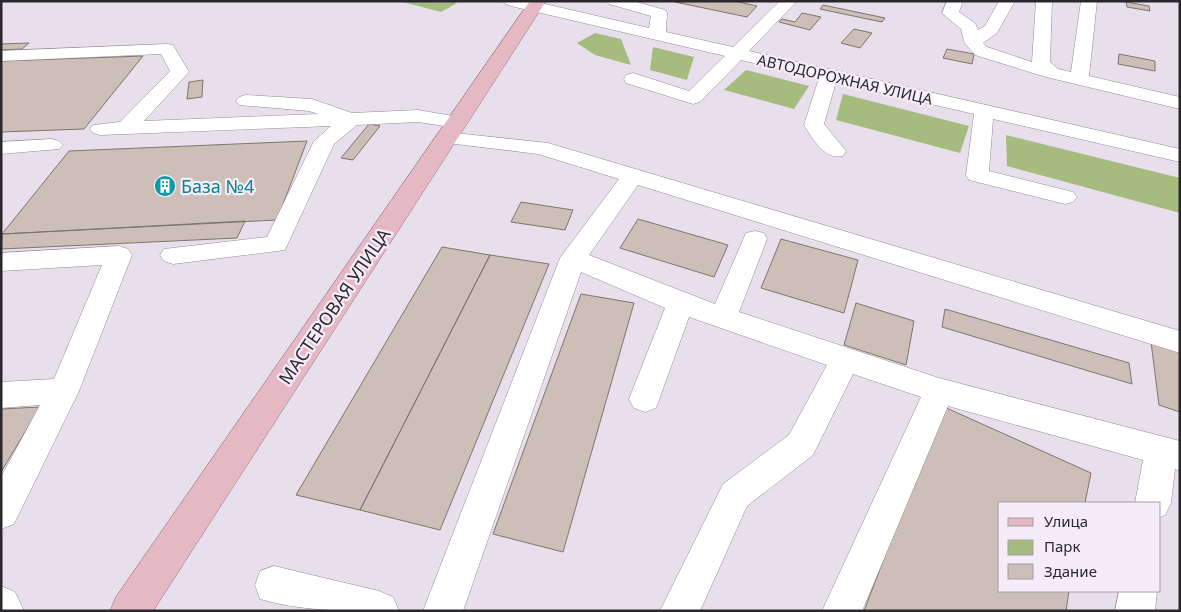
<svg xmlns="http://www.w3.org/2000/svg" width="1181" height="612" viewBox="0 0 1181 612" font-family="'Noto Sans',sans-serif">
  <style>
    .green { fill: #a6bc7f }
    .building { fill: #cdbfb7; stroke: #80746c }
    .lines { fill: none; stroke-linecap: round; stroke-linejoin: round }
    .minor-casing { stroke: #938a96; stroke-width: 1 }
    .major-casing { stroke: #986876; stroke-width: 1 }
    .minor { fill: #fff; fill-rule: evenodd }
    .major { fill: #e4b9c4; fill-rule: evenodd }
    .labels { text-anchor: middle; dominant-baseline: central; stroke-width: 4.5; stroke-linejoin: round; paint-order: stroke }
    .far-street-label { font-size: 15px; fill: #2b282d; stroke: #f5ecf9 }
    .culture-label { font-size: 18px; fill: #0d838f; stroke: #f5ecf9; text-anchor: start }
    .street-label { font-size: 18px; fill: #2b282d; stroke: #f5ecf9 }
  </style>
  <rect width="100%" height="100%" fill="#e8dfec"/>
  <path class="green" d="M399,1H451L457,3L441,12Z
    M595,33L621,39L631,65L595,55L577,43Z
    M653,47L694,57L687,80L650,70Z
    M746,70L809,86L794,109L724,90Z
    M843,94L969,126L960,153L836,120Z
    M1006,135L1180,178V213L1007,166Z"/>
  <path class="building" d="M734,1L757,6L747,17L675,2Z
    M1126,2L1149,6L1150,11L1127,7Z
    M823,5L885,18L882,22L820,9Z
    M802,13L821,17L810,30L779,22L782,19L795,22Z
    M854,29L872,33L860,48L841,43Z
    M29,43L22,49L1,50V44Z
    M947,49L974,54L972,64L943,58Z
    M1119,54L1155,61V71L1118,64Z
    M143,56L84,129L1,132V61Z
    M203,80L202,97L187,99L189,82Z
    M369,124L380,126L353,160L341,158Z
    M307,141L277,220L2,234L69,151Z
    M521,202L573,210L565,230L511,222Z
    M638,219L728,245L714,277L620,248Z
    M245,221L237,238L1,249L2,234Z
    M781,239L858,260L844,313L761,288Z
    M442,247L490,255L360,510L296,495Z
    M490,255L549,264L440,530L360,510Z
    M581,294L634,303L563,552L493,534Z
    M856,303L914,321L906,365L844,345Z
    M945,309L1129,363L1132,384L942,327Z
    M1151,342L1180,350V412L1159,405Z
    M942,406L1091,473L1085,503H1000V591H1069L1066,611H864Z
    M40,407L1,472V409Z"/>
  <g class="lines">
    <g class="minor-casing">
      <path id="minor" d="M503,1H532L649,28L651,16L609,4L606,1H633L665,10L667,13L666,32L733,47L780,1H797L749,51L1180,149V162L993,119L989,171L1073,192L1077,197L1073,202L1065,204L969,180L966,175L974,114L836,82L824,124L846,151L843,156C824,160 813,139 804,125L819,78L741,60L700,102L693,104L626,83L624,79L626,75L633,73L689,91L725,56L511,6L506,4Z
        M947,1H963L959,12L975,23L978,30L985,26L999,1H1015L997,33L983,43L987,47L1032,62L1036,1H1052L1050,62L1058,69L1071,72L1081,1H1097L1089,76L1180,97V109L1046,77L975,55L964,42L961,29L942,13Z
        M167,44L173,45L189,72L144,121L318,114L309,111L239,105L236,101L239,97L246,95L312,99L352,113L418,110L464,118L467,122L464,126L457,128L418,122L357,125L334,144L285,250L173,264L164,261L160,255L164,249L267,237L314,141L331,126L100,135L93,133L90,129L93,125L120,122L170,71L161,54L1,61V51Z
        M446,132L548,143L1180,331V353L638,185L589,255L715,304L746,233L755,231L764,233L767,239L739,312L939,378L1180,441V471L1175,469L1171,503L1165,515L1160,517V503H1135L1143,460L948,406L862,611H822L921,397L853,374L813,455L747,506L700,611H660L723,484L789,435L827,365L689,317L656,408L645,412L634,408L629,399L665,308L581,272L463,611H423L560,258L619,179L538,154L439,142L436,138L439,134Z
        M52,139L59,141L63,145L59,149L1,154V142Z
        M119,246L128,249L132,255L79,391L14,524L1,529V477L40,405L1,408V382L54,379L102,265L1,271V253Z
        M274,566L379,591L393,597L399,611C352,611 304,612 260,599L255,585L260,571Z
        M1,586L15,592L24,611H1Z
        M1119,591H1157L1155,611H1115Z"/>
    </g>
    <g class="major-casing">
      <path id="major" d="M530,1H546L153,611H110L116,597Z"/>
    </g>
    <use href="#minor" class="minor"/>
    <use href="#major" class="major"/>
  </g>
  <defs>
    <g id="building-disc" transform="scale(1.125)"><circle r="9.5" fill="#0f9aa8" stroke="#f5ecf9"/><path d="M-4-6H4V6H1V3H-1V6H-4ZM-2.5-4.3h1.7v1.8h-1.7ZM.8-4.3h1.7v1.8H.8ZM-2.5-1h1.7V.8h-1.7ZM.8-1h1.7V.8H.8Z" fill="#fff"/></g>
  </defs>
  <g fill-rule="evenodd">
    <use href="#building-disc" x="165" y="186"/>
  </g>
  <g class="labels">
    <g class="far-street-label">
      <text transform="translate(845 79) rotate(13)">АВТОДОРОЖНАЯ УЛИЦА</text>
    </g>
    <g class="culture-label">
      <text x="181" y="186">База №4</text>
    </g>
    <g class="street-label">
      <text transform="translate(334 306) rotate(-56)">МАСТЕРОВАЯ УЛИЦА</text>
    </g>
  </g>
  <rect width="1181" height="612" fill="none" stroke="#2b282d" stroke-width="5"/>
  <rect x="998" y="502" width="162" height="90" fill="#f5ecf9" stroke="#a49ea7"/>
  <rect x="1008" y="518" width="25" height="8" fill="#e4b9c4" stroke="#a49ea7"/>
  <text x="1044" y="527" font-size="15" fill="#2b282d">Улица</text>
  <rect x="1008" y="540" width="25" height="15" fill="#a6bc7f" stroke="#a49ea7"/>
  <text x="1044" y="552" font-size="15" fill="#2b282d">Парк</text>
  <rect x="1008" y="564" width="25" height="15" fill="#cdbfb7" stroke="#a49ea7"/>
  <text x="1044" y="577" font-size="15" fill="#2b282d">Здание</text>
</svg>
